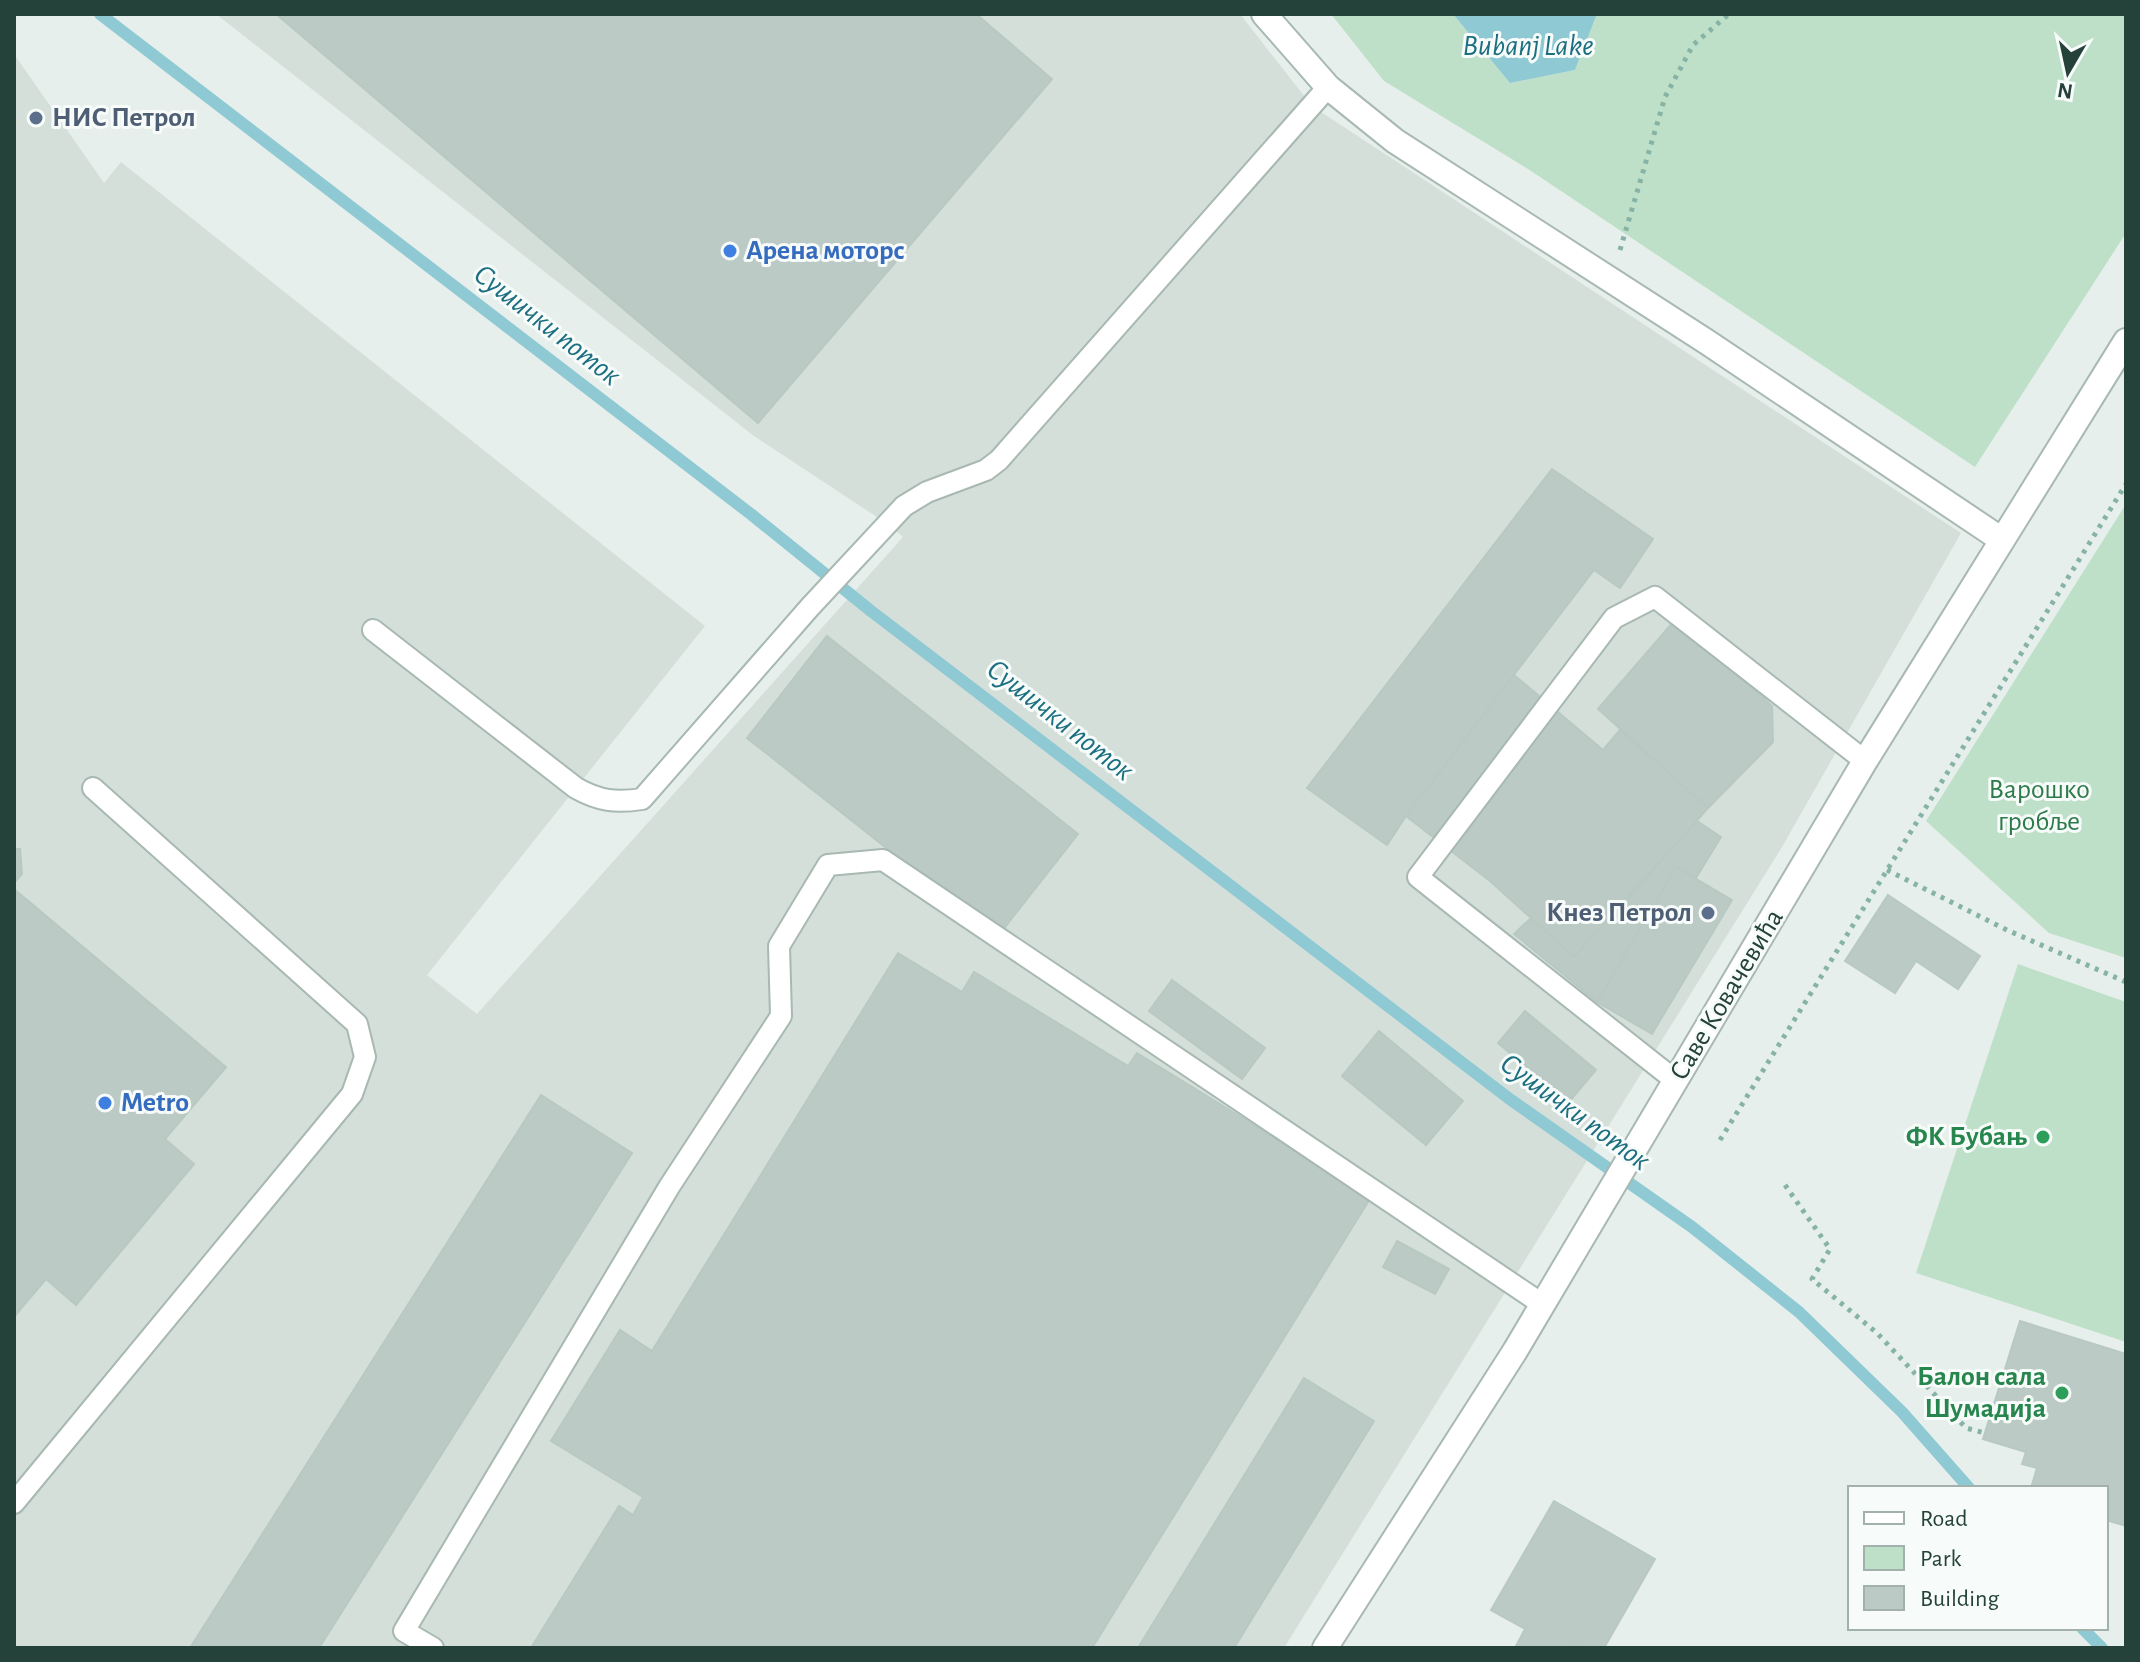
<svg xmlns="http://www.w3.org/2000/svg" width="2140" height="1662" viewBox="0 0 2140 1662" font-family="'Alegreya Sans',sans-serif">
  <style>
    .built { fill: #d4dfda }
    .green { fill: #bfe0c8 }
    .water { fill: #8ec9d4 }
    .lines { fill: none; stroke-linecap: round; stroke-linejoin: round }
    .stream { stroke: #8ec9d4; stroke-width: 12 }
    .building { fill: #bbcac4; stroke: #b8c9c2; stroke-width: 2 }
    .service-casing { stroke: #a8b8b2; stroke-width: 24 }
    .minor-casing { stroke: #a8b8b2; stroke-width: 28 }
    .tertiary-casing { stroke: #a8b8b2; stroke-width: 28 }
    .path { stroke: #86b3a5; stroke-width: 5; stroke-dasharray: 4 6; stroke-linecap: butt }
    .service { stroke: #fff; stroke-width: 20 }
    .minor { stroke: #fff; stroke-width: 24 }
    .tertiary { stroke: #fff; stroke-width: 24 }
    .service-dot { fill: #5c6f8a; stroke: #f7fbf9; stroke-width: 3 }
    .shop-dot { fill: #3f7fe0; stroke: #f7fbf9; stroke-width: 3 }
    .leisure-dot { fill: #2e9e5b; stroke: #f7fbf9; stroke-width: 3 }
    .labels { text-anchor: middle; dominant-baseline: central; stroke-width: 6; stroke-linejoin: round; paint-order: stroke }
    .service-label { font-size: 28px; font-weight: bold; fill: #4e5e75; stroke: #f7fbf9; text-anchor: start }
    .shop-label { font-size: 28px; font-weight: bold; fill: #366cbe; stroke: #f7fbf9; text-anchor: start }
    .park-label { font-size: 28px; fill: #2d7a4b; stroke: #f7fbf9 }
    .street-label { font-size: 28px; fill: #24423a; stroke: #f7fbf9 }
    .leisure-label { font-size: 28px; font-weight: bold; fill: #27864d; stroke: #f7fbf9; text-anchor: end }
    .water-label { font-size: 30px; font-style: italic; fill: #1c6f80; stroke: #f7fbf9 }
  </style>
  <rect width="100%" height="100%" fill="#e6efeb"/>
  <path class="built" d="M216,14H1240L1312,106L1961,533L1782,847L1284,1648H14V54L104,183L121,162L705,626L427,975L477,1014L903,537L889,525L754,436Z"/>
  <path class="green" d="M1331,14H1453L1510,83L1575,70L1597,14H2126V233L1975,467L1528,169L1384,81Z
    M2126,504V958L2049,933L1926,821Z
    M2018,964L2126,1002V1342L1916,1273Z"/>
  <path class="water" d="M1453,14H1597L1575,70L1510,83Z"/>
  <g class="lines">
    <path class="stream" d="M100,14L752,515L871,611L1511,1100L1692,1227L1799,1312L1902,1412L1969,1488
      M2082,1628L2102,1648"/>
  </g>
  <path class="building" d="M276,14H976L1052,79L758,423Z
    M1552,469L1653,539L1620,588L1594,570L1406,816L1387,845L1307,788Z
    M1675,620L1772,706L1773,742L1708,808L1598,709Z
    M827,636L1078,834L998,936L747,738Z
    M1514,675L1603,750L1620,730L1708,808L1574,957L1490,881L1406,816Z
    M1697,821L1721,837L1696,878L1676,867L1597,1002L1514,934L1531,918L1574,957Z
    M14,849H20L22,874L14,883Z
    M1676,867L1732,900L1652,1034L1597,1002Z
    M14,889L226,1067L165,1139L194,1164L76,1305L46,1279L14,1317Z
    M1888,895L1980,956L1958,989L1916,961L1895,993L1845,961Z
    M898,953L962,992L974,972L1128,1066L1137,1053L1371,1197L1092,1648H531L619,1506L633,1515L643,1497L551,1441L620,1330L652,1351Z
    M1172,980L1265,1048L1242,1079L1149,1011Z
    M1525,1011L1596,1070L1569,1102L1498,1043Z
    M1379,1031L1463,1101L1426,1145L1342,1076Z
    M541,1095L632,1153L319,1648H190Z
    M1397,1241L1449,1269L1435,1294L1383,1267Z
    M2020,1321L2126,1354V1526L2106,1520V1488H2031L2037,1468L2022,1464L2026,1452L1983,1439Z
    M1304,1378L1374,1421L1234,1648H1138Z
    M1554,1501L1655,1559L1604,1648H1580L1575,1645L1573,1648H1515L1525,1629L1491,1610Z"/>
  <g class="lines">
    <g class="service-casing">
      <path id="service" d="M373,630L576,788C599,801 616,803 642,799L810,607L904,506L927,492L986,470L999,460L1328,87
        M1676,1081L1418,877L1614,618L1655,597L1865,761
        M14,1503L352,1094L365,1057L357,1024L93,788
        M433,1648L404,1631L669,1187L781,1016L779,946L828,865L883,860L1542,1304"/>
    </g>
    <g class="minor-casing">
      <path id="minor" d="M1264,14L1328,87L1395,141L1707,342L2002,540"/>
    </g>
    <g class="tertiary-casing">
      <path id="tertiary" d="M1325,1648L1515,1351L1865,761L2126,341"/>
    </g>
    <path class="path" d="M1620,250L1665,97L1693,45L1729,14
      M1887,870L2007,930L2126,982
      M1720,1140L2126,484
      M1785,1185L1830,1249L1812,1279L1877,1333L1966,1428L1985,1433"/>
    <use href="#service" class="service"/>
    <use href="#minor" class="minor"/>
    <use href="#tertiary" class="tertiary"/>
  </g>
  <g class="service-dot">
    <circle cx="36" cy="118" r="8"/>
    <circle cx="1708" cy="913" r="8"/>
  </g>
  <g class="shop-dot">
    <circle cx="730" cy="251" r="8"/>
    <circle cx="105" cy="1103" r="8"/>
  </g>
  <g class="leisure-dot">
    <circle cx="2043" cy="1137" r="8"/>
    <circle cx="2062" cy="1393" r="8"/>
  </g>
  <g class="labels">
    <g class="service-label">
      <text x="52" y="118">НИС Петрол</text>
      <text x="1692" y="913" text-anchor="end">Кнез Петрол</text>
    </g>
    <g class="shop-label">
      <text x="746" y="251">Арена моторс</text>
      <text x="121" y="1103">Metro</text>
    </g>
    <g class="park-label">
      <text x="2039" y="790">Варошко<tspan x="2039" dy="32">гробље</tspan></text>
    </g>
    <g class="street-label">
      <text transform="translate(1727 995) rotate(-59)">Саве Ковачевића</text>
    </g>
    <g class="leisure-label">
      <text x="2027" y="1137">ФК Бубањ</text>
      <text x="2046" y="1377">Балон сала<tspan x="2046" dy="32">Шумадија</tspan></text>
    </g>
    <g class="water-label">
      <text x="1528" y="46">Bubanj Lake</text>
      <text transform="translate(547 325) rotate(38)">Сушички поток</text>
      <text transform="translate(1060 720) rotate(38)">Сушички поток</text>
      <text transform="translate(1575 1112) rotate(36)">Сушички поток</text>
    </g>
  </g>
  <rect width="2140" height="1662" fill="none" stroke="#24423a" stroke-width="32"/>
  <rect x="1848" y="1486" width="260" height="144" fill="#f7fbf9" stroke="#a3b1ad" stroke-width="2"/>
  <rect x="1864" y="1512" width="40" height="12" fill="#ffffff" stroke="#a3b1ad" stroke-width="2"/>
  <text x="1920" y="1526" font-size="24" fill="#24423a">Road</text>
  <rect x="1864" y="1546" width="40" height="24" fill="#bfe0c8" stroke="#a3b1ad" stroke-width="2"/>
  <text x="1920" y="1566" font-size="24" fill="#24423a">Park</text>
  <rect x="1864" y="1586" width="40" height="24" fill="#bbcac4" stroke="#a3b1ad" stroke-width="2"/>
  <text x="1920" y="1606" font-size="24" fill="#24423a">Building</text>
  <g transform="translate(2068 72) rotate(189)" stroke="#f7fbf9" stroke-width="6" paint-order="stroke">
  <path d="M0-6L14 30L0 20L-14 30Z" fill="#24423a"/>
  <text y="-12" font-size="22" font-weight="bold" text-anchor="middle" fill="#24423a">N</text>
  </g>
</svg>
